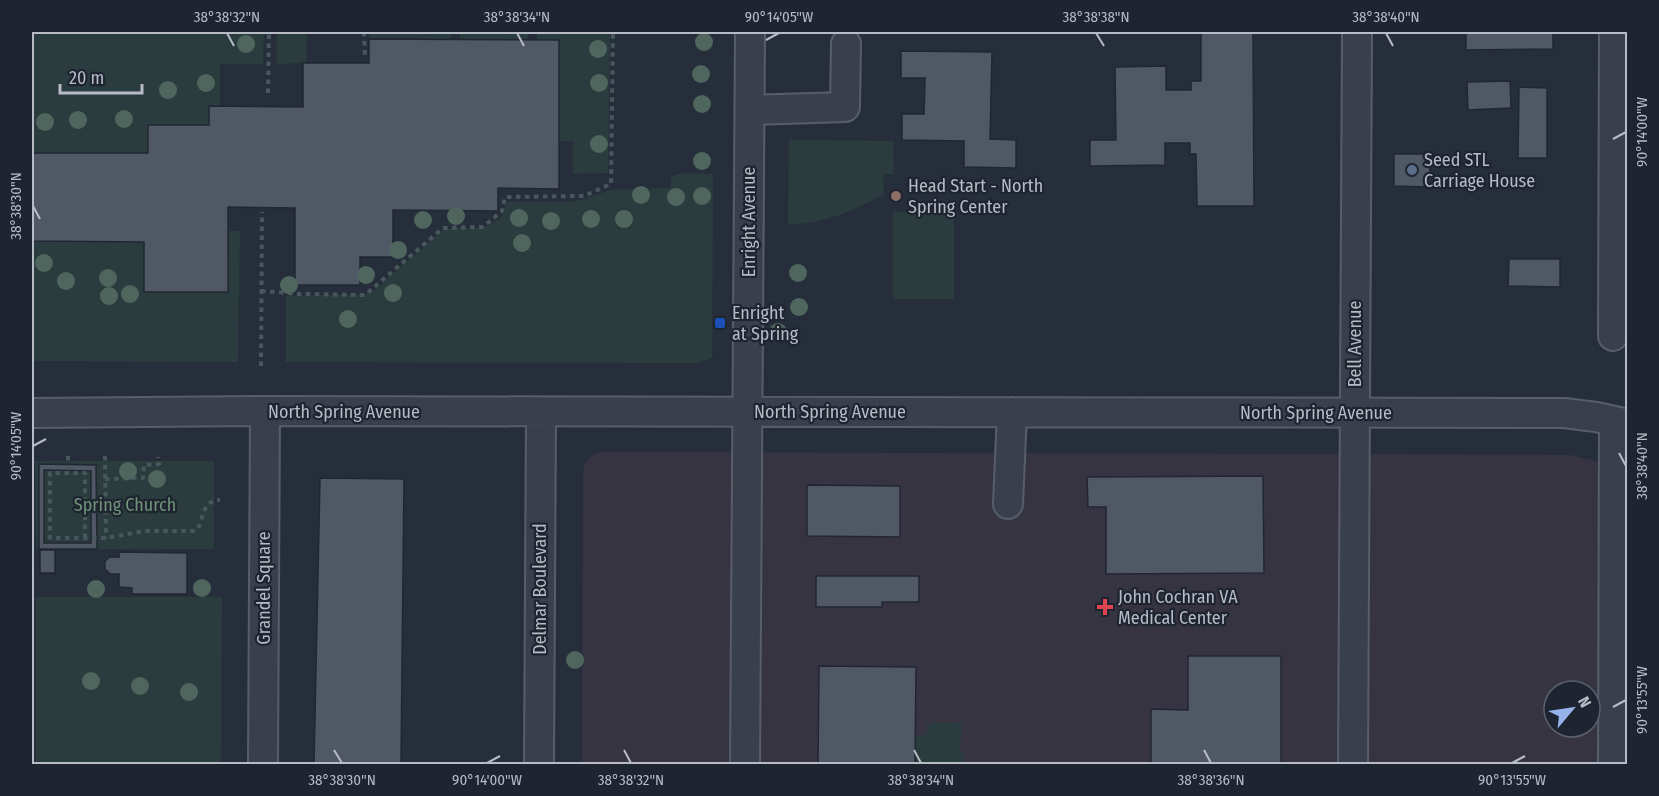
<svg xmlns="http://www.w3.org/2000/svg" width="1659" height="796" viewBox="0 0 1659 796" font-family="'Fira Sans Condensed',sans-serif">
  <style>
    .medical { fill: #363440; fill-rule: evenodd }
    .green { fill: #2b3c3e }
    .building { fill: #505765; stroke: #212732; stroke-width: 1.5; fill-rule: evenodd }
    .lines { fill: none; stroke-linecap: round; stroke-linejoin: round }
    .minor-casing { stroke: #585e69; stroke-width: 32 }
    .path { stroke: #48575b; stroke-width: 4; stroke-dasharray: 4.5 4.5; stroke-linecap: butt }
    .minor { stroke: #3a404b; stroke-width: 28 }
    .tree { fill: #4f665e }
    .ticks { fill: none; stroke: #b6bbc6; stroke-width: 2 }
    .service-dot { fill: #5c6f8a; stroke: #1f2530; stroke-width: 2 }
    .education-dot { fill: #8d6e63; stroke: #1f2530; stroke-width: 2 }
    .transit-dot { fill: #1a4fb4; stroke: #1f2530; stroke-width: 2 }
    .health-dot { fill: #e0444e; stroke: #1f2530; stroke-width: 2 }
    .labels { text-anchor: middle; dominant-baseline: central; stroke-width: 4.5; stroke-linejoin: round; paint-order: stroke }
    .poi-label { font-size: 18px; fill: #b6bbc6; stroke: #1f2530; text-anchor: start }
    .street-label { font-size: 18px; fill: #b6bbc6; stroke: #1f2530 }
    .park-label { font-size: 18px; fill: #70947a; stroke: #1f2530 }
    .neatline { fill: none; stroke: #b6bbc6; stroke-width: 2 }
    .ticks-label { font-size: 15px; text-anchor: middle; fill: #b6bbc6 }
  </style>
  <rect width="100%" height="100%" fill="#272e3b"/>
  <path class="medical" d="M602,452L1570,455L1625,468L1627,469V764H582L583,475L584,465L590,457L595,453ZM1554,691H1590V727H1554Z"/>
  <path class="green" d="M32,32H264L263,64H220V107H209V125H148V153H32Z
    M277,32H307L306,63L277,64Z
    M369,32H451V39H369Z
    M460,32H528V40L460,39Z
    M537,32H610L608,173L573,174V141H559V40H537Z
    M789,140L893,141L894,174H883L884,194C853,212 824,223 788,225Z
    M683,173L713,174L712,358L698,363H681L286,362V296L364,294L375,290L440,232C464,221 475,239 502,216L507,202H566L581,200L610,190L671,188V178L675,175Z
    M893,212H954V299H893Z
    M229,231H240L238,362L32,361V241L144,242V292H228Z
    M35,461H214V549H36Z
    M36,597H222L221,764H36Z
    M931,722L962,723L960,751L964,756L963,764H915V736H921L927,733L926,724L931,725Z"/>
  <path class="building" d="M1201,32H1253L1254,206H1197L1196,154H1190V143H1165V165L1090,166V140H1116L1115,67L1166,66V90H1191V81H1201Z
    M1466,32H1553V49L1466,50Z
    M369,39L559,40V189L498,188V211L393,210V257H360V285H295V208L228,207V292H144V242L32,241V153H148V125H209V106L303,107V63H369Z
    M901,51L992,52L990,139L1016,140V168L964,167V141L902,140V114H924L925,78H901Z
    M1510,81L1511,108L1468,110L1467,82Z
    M1519,87L1547,88V158H1518Z
    M1394,154H1430V187L1394,186Z
    M1509,259H1560V287L1508,286Z
    M39,464L96,465L97,549H39ZM44,470L91,471V543H44Z
    M1263,476L1264,573L1106,574V507H1088L1087,477Z
    M320,478L404,479L401,764H314Z
    M807,485L900,486V537L807,536Z
    M40,550H55V573H40Z
    M119,552L187,553V594H132V588L119,587V574H110L105,569V561L110,557H119Z
    M816,576H919V602H882V607H816Z
    M1188,656H1281V764H1151V709L1188,710Z
    M819,666L916,667L915,764H818Z"/>
  <g class="lines">
    <g class="minor-casing">
      <path id="minor" d="M750,110L845,107L846,44
        M1613,336L1614,32
        M32,413L265,411L1564,413L1596,417L1628,424
        M1008,504L1012,412
        M263,764L265,411
        M539,764L541,413
        M745,764L750,32
        M1353,764L1357,32
        M1613,764L1614,421"/>
    </g>
    <path class="path" d="M364,32L365,57
      M268,93L269,32
      M261,291L300,294L365,295L443,228L483,227L502,211L505,197L584,196L611,184L613,32
      M261,366L262,212
      M68,456V473
      M105,456L106,538
      M105,479L143,478L144,465L159,464L158,457
      M85,538V473H50V538H106L145,531H193L198,529C204,516 202,501 220,500"/>
    <use href="#minor" class="minor"/>
  </g>
  <g class="tree">
    <circle cx="704" cy="42" r="9"/>
    <circle cx="246" cy="44" r="9"/>
    <circle cx="598" cy="49" r="9"/>
    <circle cx="701" cy="74" r="9"/>
    <circle cx="206" cy="83" r="9"/>
    <circle cx="599" cy="83" r="9"/>
    <circle cx="168" cy="90" r="9"/>
    <circle cx="702" cy="104" r="9"/>
    <circle cx="124" cy="119" r="9"/>
    <circle cx="78" cy="120" r="9"/>
    <circle cx="45" cy="122" r="9"/>
    <circle cx="599" cy="144" r="9"/>
    <circle cx="702" cy="161" r="9"/>
    <circle cx="641" cy="195" r="9"/>
    <circle cx="702" cy="196" r="9"/>
    <circle cx="676" cy="197" r="9"/>
    <circle cx="456" cy="216" r="9"/>
    <circle cx="519" cy="218" r="9"/>
    <circle cx="591" cy="219" r="9"/>
    <circle cx="624" cy="219" r="9"/>
    <circle cx="423" cy="220" r="9"/>
    <circle cx="551" cy="221" r="9"/>
    <circle cx="522" cy="243" r="9"/>
    <circle cx="398" cy="250" r="9"/>
    <circle cx="44" cy="263" r="9"/>
    <circle cx="798" cy="273" r="9"/>
    <circle cx="366" cy="275" r="9"/>
    <circle cx="108" cy="278" r="9"/>
    <circle cx="66" cy="281" r="9"/>
    <circle cx="289" cy="285" r="9"/>
    <circle cx="393" cy="293" r="9"/>
    <circle cx="130" cy="294" r="9"/>
    <circle cx="109" cy="296" r="9"/>
    <circle cx="799" cy="307" r="9"/>
    <circle cx="348" cy="319" r="9"/>
    <circle cx="778" cy="332" r="9"/>
    <circle cx="128" cy="471" r="9"/>
    <circle cx="157" cy="479" r="9"/>
    <circle cx="202" cy="588" r="9"/>
    <circle cx="96" cy="589" r="9"/>
    <circle cx="575" cy="660" r="9"/>
    <circle cx="91" cy="681" r="9"/>
    <circle cx="140" cy="686" r="9"/>
    <circle cx="189" cy="692" r="9"/>
  </g>
  <path class="ticks" d="M227,33L234,46M517,33L524,46M1096,33L1104,46M1386,33L1393,46M766,40L779,33M1613,139L1626,132M33,206L40,219M33,446L46,439M1619,453L1626,466M1613,707L1626,700M334,750L342,763M624,750L631,763M914,750L921,763M1204,750L1211,763M487,763L500,756M1512,763L1525,756"/>
  <circle class="service-dot" cx="1412" cy="170" r="6"/>
  <circle class="education-dot" cx="896" cy="196" r="6"/>
  <rect class="transit-dot" x="714" y="317" width="12" height="12" rx="3"/>
  <path class="health-dot" d="M1102 598h6v6h6v6h-6v6h-6v-6h-6v-6h6z"/>
  <g class="labels">
    <g class="poi-label">
      <text x="1424" y="160">Seed STL<tspan x="1424" dy="21">Carriage House</tspan></text>
      <text x="908" y="186">Head Start - North<tspan x="908" dy="21">Spring Center</tspan></text>
      <text x="732" y="313">Enright<tspan x="732" dy="21">at Spring</tspan></text>
      <text x="1118" y="597">John Cochran VA<tspan x="1118" dy="21">Medical Center</tspan></text>
    </g>
    <g class="street-label">
      <text transform="translate(749 222) rotate(-90)">Enright Avenue</text>
      <text transform="translate(1355 344) rotate(-90)">Bell Avenue</text>
      <text x="344" y="412">North Spring Avenue</text>
      <text x="830" y="412">North Spring Avenue</text>
      <text x="1316" y="413">North Spring Avenue</text>
      <text transform="translate(264 588) rotate(-90)">Grandel Square</text>
      <text transform="translate(540 589) rotate(-90)">Delmar Boulevard</text>
    </g>
    <g class="park-label">
      <text x="125" y="505">Spring Church</text>
    </g>
  </g>
  <rect width="1659" height="796" fill="none" stroke="#1f2530" stroke-width="66"/>
  <g transform="translate(1572 709) rotate(61)"><circle r="28" fill="#1f2530" stroke="#5b616c" stroke-width="1.5"/>
  <path d="M0-4.5L10 22L0 15L-10 22Z" fill="#96b2eb"/>
  <text y="-9" font-size="16" font-weight="bold" text-anchor="middle" fill="#b6bbc6">N</text>
  </g>
  <path d="M60 84v9h82v-9" fill="none" stroke="#b6bbc6" stroke-width="3"/>
  <text x="69" y="84" font-size="18" fill="#b6bbc6" stroke="#1f2530" stroke-width="4.5" paint-order="stroke">20 m</text>
  <rect x="33" y="33" width="1593" height="730" class="neatline"/>
  <g class="ticks-label">
    <text x="227" y="22">38°38'32"N</text>
    <text x="517" y="22">38°38'34"N</text>
    <text x="779" y="22">90°14'05"W</text>
    <text x="1096" y="22">38°38'38"N</text>
    <text x="1386" y="22">38°38'40"N</text>
    <text transform="translate(1642 132) rotate(-90)" y="5">90°14'00"W</text>
    <text transform="translate(16 206) rotate(-90)" y="5">38°38'30"N</text>
    <text transform="translate(16 446) rotate(-90)" y="5">90°14'05"W</text>
    <text transform="translate(1642 466) rotate(-90)" y="5">38°38'40"N</text>
    <text transform="translate(1642 700) rotate(-90)" y="5">90°13'55"W</text>
    <text x="342" y="785">38°38'30"N</text>
    <text x="487" y="785">90°14'00"W</text>
    <text x="631" y="785">38°38'32"N</text>
    <text x="921" y="785">38°38'34"N</text>
    <text x="1211" y="785">38°38'36"N</text>
    <text x="1512" y="785">90°13'55"W</text>
  </g>
</svg>
